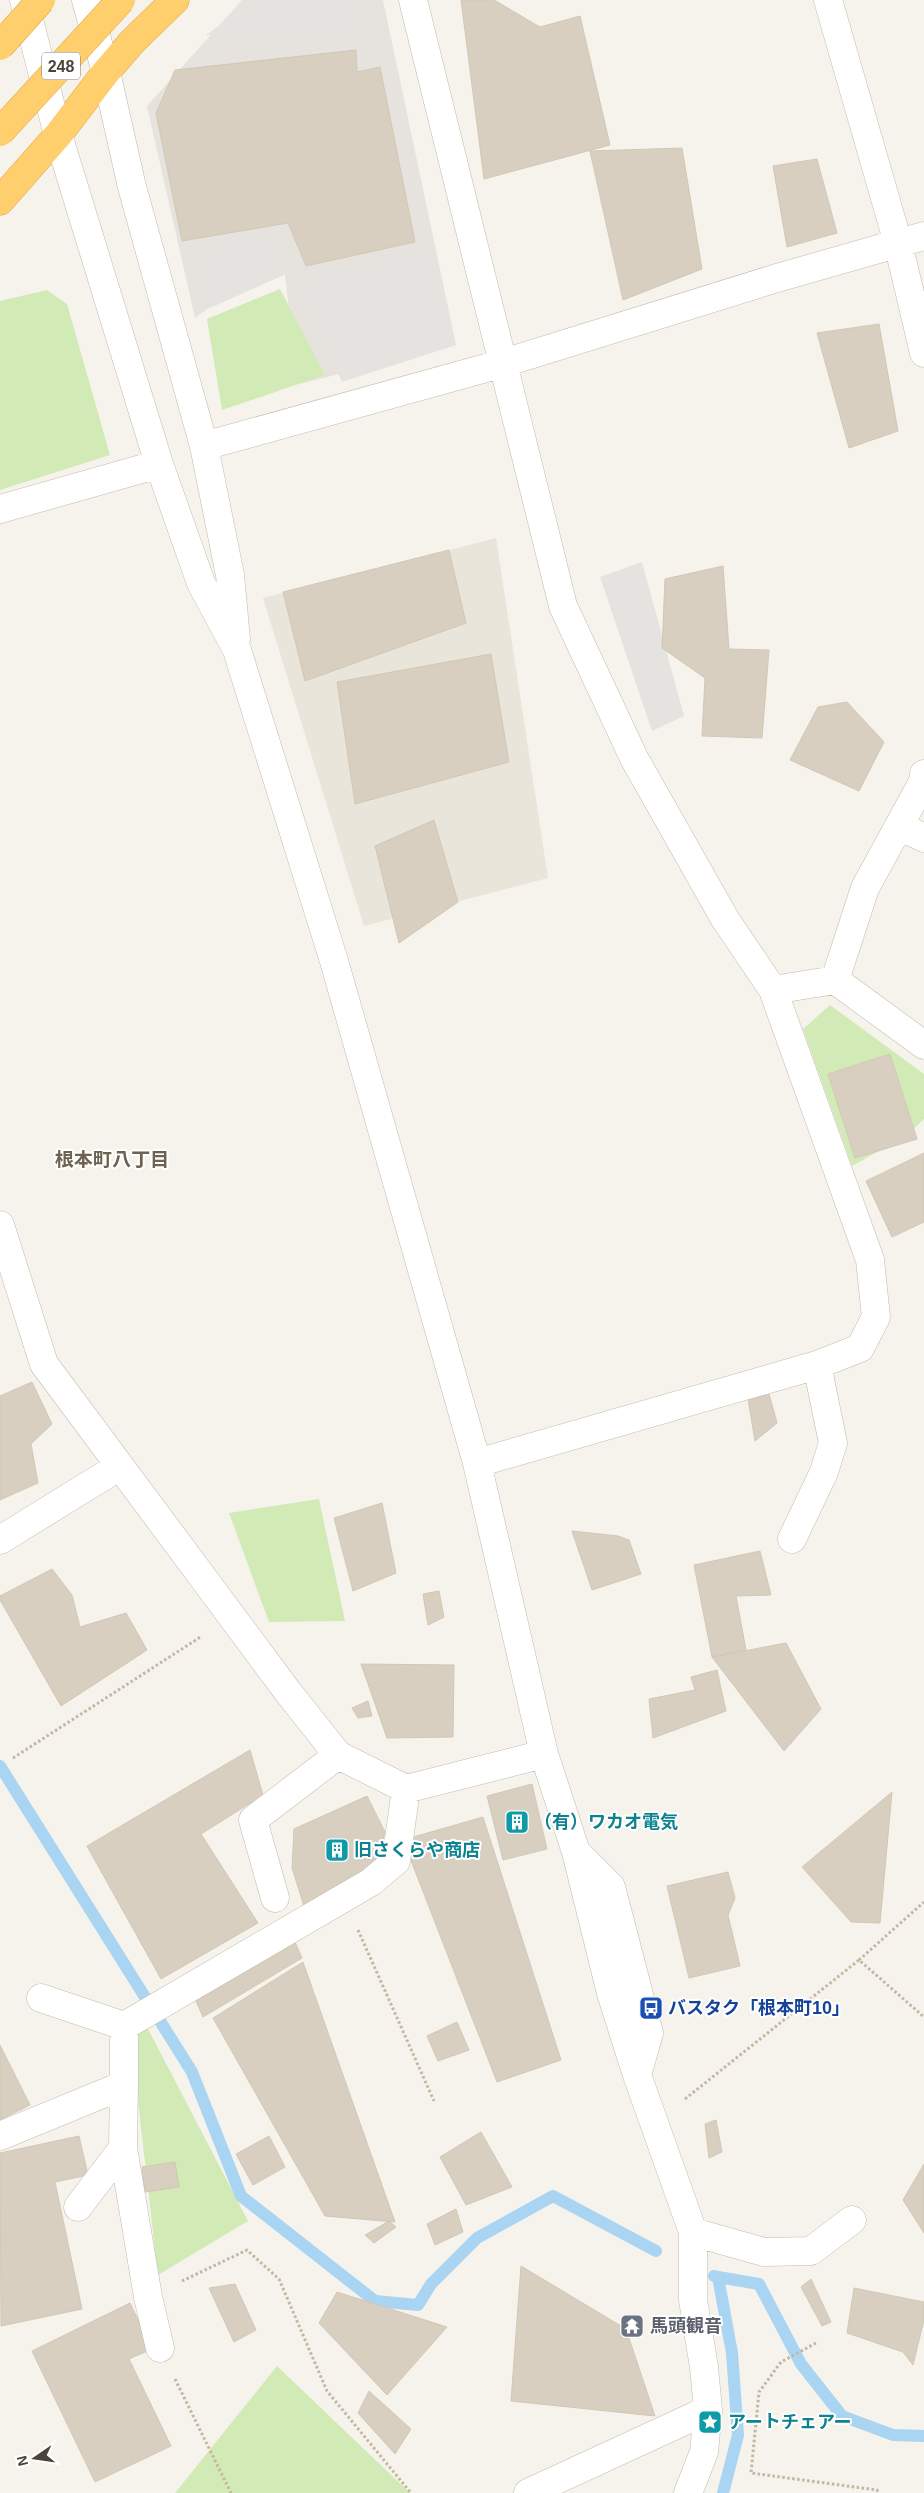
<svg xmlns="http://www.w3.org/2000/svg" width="924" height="2493" viewBox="0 0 924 2493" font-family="Helvetica,'Noto Sans JP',sans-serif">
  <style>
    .residential { fill: #eae5da }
    .industrial { fill: #e6e2dd }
    .green { fill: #d2eab5 }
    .parking { fill: #e5e3e0 }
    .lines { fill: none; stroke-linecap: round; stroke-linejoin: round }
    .stream { stroke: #a9d4f2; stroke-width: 12 }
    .building { fill: #d8cfc1; stroke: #d3c7b4 }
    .minor-casing { stroke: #c2bbae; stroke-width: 29 }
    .highway-casing { stroke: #e0a43c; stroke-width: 29 }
    .path { stroke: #c4b79f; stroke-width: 3; stroke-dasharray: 2.5 2.5; stroke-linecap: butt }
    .minor { stroke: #fff; stroke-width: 28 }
    .highway { stroke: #ffcf6e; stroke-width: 28 }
    .highway-bridge-casing { stroke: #e0a43c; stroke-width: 29; stroke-linecap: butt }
    .highway-bridge { stroke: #ffcf6e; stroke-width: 28 }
    .labels { text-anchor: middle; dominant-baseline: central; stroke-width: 4; stroke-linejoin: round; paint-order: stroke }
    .shield { fill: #fff; stroke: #817c74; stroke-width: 1 }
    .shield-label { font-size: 16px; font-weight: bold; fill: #4b4439 }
    .culture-label { font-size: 18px; font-weight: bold; fill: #0d838f; stroke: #fff; text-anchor: start }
    .transit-label { font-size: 18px; font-weight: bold; fill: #164399; stroke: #fff; text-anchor: start }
    .worship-label { font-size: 18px; font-weight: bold; fill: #5b616d; stroke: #fff; text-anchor: start }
    .neighbourhood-label { font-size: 19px; font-weight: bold; fill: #6e6250; stroke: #fff }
  </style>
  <rect width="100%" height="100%" fill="#f6f3ec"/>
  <path class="residential" d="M496,538L548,878L364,926L263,598Z"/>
  <path class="industrial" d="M242,0H383L456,345L299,384L282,254L195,318L147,106Z"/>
  <path class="green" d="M280,289L325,375L222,410L207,319Z
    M47,290L67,304L110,455L0,490V301Z
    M830,1005L924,1074V1119L906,1136L852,1166L803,1029Z
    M319,1499L345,1621L269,1622L229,1513Z
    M145,2023L248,2221L158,2275L130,2032Z
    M277,2366L410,2493H175Z"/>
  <path class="parking" d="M254,0H359L365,40L206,35Z
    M277,225L286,274L210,308L195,255Z
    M425,251L456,345L342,382L295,282Z
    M642,562L684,716L652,731L600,577Z"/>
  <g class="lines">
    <path class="stream" d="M0,1766L192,2072L241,2196L375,2301L418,2305L431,2284L477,2238L553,2196L656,2251
      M714,2276L718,2277L732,2353L738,2435L723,2493
      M718,2277L759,2284L801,2364L842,2416L893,2435L924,2436"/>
  </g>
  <path class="building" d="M461,0H494L540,27L580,16L610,145L484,179Z
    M356,50L357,72L380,67L415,242L306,266L288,223L182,241L156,113L175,70Z
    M682,148L702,269L623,300L590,151Z
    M817,159L837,233L787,247L773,166Z
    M879,324L898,431L849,448L817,333Z
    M449,550L466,623L305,681L283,592Z
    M723,566L729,649L769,650L762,738L702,736L705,678L662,648L665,579Z
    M491,654L509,762L355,804L337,682Z
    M847,702L884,742L859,791L790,760L818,707Z
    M434,820L458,902L399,943L375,846Z
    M890,1054L917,1139L855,1158L828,1074Z
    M924,1153V1222L892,1237L866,1181Z
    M32,1382L52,1424L31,1444L38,1483L0,1500V1396Z
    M768,1390L777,1423L755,1441L747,1393Z
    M382,1503L396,1573L353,1591L334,1518Z
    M572,1531L618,1536L629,1540L641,1574L592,1590Z
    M760,1551L771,1595L736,1596L746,1650L712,1657L694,1565Z
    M52,1569L72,1595L80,1627L126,1613L147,1650L61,1706L0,1600V1596Z
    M439,1591L444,1617L428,1625L423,1594Z
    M786,1643L821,1709L784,1751L712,1657Z
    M361,1664L454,1665L453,1737L387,1738Z
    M717,1670L726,1711L653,1738L649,1699L695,1690L691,1677Z
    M368,1701L372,1716L358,1718L352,1708Z
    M250,1750L263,1795L201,1834L258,1923L161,1979L87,1846Z
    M532,1784L547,1849L503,1860L487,1796Z
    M892,1792L880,1923L851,1922L802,1867Z
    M367,1796L385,1832L375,1869L304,1906L292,1868L294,1829Z
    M483,1817L561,2060L497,2082L403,1840Z
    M728,1872L735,1898L728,1915L740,1966L689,1978L667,1886Z
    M295,1942L302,1958L203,2017L196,2001Z
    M303,1962L395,2222L325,2216L213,2018Z
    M457,2022L469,2050L438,2061L427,2036Z
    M0,2045L30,2105L0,2120Z
    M716,2120L722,2152L709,2158L705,2124Z
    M481,2132L512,2187L466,2205L440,2157Z
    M79,2136L88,2175L55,2182L82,2309L1,2326L0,2153Z
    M269,2136L285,2167L253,2185L236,2154Z
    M175,2162L179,2187L145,2192L142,2167Z
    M924,2164V2233L903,2200Z
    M456,2209L463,2232L435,2245L427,2224Z
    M389,2221L396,2227L374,2243L365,2235Z
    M521,2266L626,2329L655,2416L511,2401Z
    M811,2279L831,2322L822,2326L801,2287Z
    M235,2284L256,2330L234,2342L209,2288Z
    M854,2288L924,2302V2320L913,2365L903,2352L847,2333Z
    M337,2292L447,2327L387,2395L319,2323Z
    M130,2303L152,2349L129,2359L171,2446L95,2482L32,2351Z
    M369,2391L411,2429L395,2454L358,2413Z"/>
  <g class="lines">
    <g class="minor-casing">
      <path id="minor" d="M24,0L58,135L159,464L201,583L237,650L334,961L477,1463L544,1754L576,1852L611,1993L637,2075L693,2232V2300L704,2367L708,2410L704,2452L688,2493
        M86,0L106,72L132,187L204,446L230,575L236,639
        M413,0L563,606L634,758L725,919L773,990L870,1260L876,1317L860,1348L817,1365L477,1463
        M828,0L898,243L924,353
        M204,446L504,363L777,278L924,236
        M0,509L159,464
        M900,826L924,838
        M835,980L865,888L924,780V774
        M773,990L835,980L924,1045
        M0,1225L44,1364L288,1692L338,1755L406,1789L544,1754
        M792,1539L824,1472L833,1443L817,1365
        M0,1540L120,1466
        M576,1852L611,1887L649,2033L637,2075
        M275,1898L253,1820L338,1755
        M41,1998L124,2026
        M124,2085L123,2148L148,2297L160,2348
        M0,2136L124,2085V2026L371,1882L396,1861L406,1789
        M78,2207L123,2148
        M693,2232L764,2252L811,2251L852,2220
        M528,2493L708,2410"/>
    </g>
    <g class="highway-casing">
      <path id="highway" d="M0,201L58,135L106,72L132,42L175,0"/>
    </g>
    <path class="path" d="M13,1758L202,1636
      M358,1930L434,2101
      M859,1960L924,1902
      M685,2099L859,1960L924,2017
      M182,2281L247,2250L279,2279L327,2391L411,2493
      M816,2343L781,2362L759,2392L751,2473L877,2490L878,2493
      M175,2379L231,2493"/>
    <use href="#minor" class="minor"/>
    <use href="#highway" class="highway"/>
    <g class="highway-bridge-casing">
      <path id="highway-bridge" d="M0,46L41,0
        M0,132L121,0"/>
    </g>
    <use href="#highway-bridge" class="highway-bridge"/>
  </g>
  <defs>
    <g id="building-square" transform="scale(1.25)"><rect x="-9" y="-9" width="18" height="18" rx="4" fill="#0f9aa8" stroke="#fff"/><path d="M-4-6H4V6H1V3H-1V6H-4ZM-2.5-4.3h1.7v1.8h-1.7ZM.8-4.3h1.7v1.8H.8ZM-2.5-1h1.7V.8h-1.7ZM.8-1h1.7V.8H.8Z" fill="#fff"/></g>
    <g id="bus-square" transform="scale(1.25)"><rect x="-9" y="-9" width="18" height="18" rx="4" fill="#1a4fb4" stroke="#fff"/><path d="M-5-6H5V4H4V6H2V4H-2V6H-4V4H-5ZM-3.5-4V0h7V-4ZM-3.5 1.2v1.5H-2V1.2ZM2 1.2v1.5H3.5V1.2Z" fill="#fff"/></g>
    <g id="temple-square" transform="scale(1.25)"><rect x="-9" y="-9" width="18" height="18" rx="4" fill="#6b7280" stroke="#fff"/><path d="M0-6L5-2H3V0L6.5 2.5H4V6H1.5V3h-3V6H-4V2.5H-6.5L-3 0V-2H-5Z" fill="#fff"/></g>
    <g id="sight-square" transform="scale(1.25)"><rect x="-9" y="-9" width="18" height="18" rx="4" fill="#0f9aa8" stroke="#fff"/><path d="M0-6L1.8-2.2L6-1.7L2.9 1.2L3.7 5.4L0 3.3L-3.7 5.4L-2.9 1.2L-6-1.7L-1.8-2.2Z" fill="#fff"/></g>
  </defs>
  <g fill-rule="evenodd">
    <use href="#building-square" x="517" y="1822"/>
    <use href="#building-square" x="337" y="1850"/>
    <use href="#bus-square" x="651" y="2008"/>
    <use href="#temple-square" x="632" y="2326"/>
    <use href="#sight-square" x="710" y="2422"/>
  </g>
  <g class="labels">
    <rect class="shield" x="42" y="52.5" width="38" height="27" rx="4"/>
    <g class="shield-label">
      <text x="61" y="66">248</text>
    </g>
    <g class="culture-label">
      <text x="534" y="1822">（有）ワカオ電気</text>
      <text x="354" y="1850">旧さくらや商店</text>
      <text x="728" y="2422">アートチェアー</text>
    </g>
    <g class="transit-label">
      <text x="668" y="2008">バスタク「根本町10」</text>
    </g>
    <g class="worship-label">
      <text x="650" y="2326">馬頭観音</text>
    </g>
    <g class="neighbourhood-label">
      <text x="112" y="1159">根本町八丁目</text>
    </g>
  </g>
  <g transform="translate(35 2458) rotate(257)" stroke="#ffffff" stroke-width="4" paint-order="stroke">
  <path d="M0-4L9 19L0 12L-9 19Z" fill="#4b4439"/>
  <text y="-8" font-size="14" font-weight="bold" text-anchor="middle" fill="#4b4439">N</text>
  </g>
</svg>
